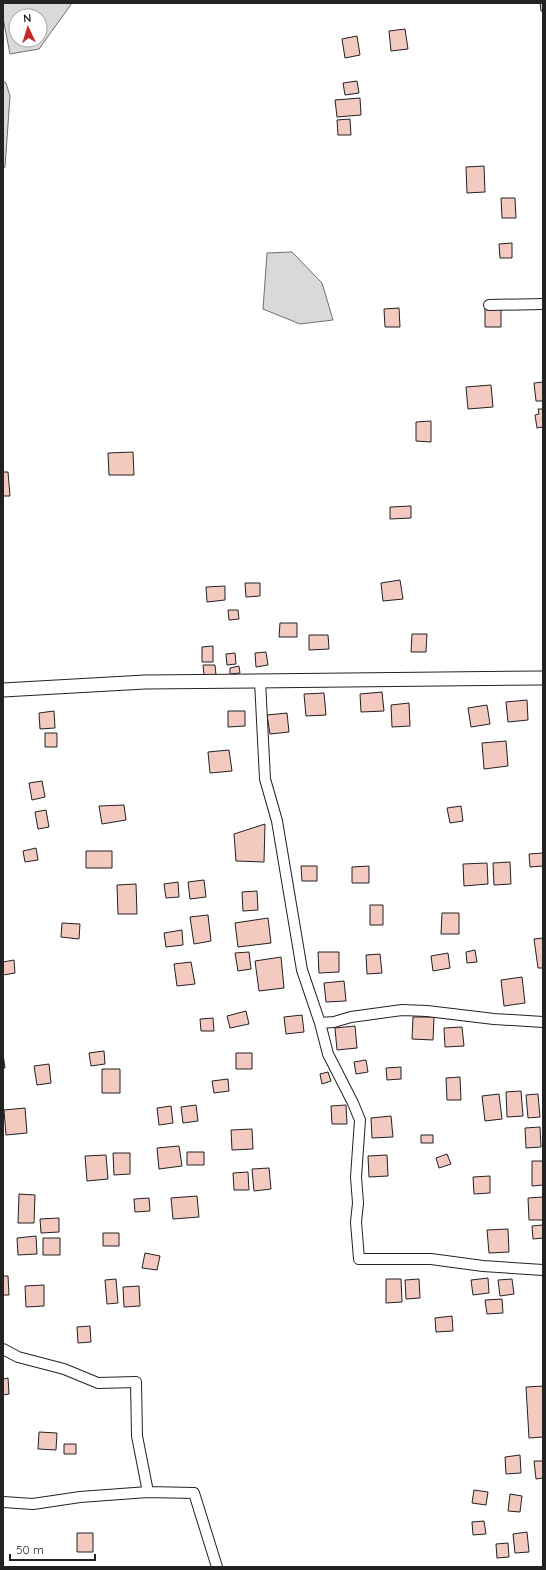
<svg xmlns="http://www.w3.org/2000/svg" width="546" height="1570" viewBox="0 0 546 1570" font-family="Quicksand,sans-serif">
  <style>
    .water { fill: #d9d9d9; stroke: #6f6f6f; fill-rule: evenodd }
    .building { fill: #f3c9c0; stroke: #222 }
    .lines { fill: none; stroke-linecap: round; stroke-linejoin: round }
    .minor-casing { stroke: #222; stroke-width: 12 }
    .tertiary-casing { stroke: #222; stroke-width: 15 }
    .minor { stroke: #fff; stroke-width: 10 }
    .tertiary { stroke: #fff; stroke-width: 13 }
  </style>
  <rect width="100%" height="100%" fill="#fff"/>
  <path class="water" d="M3,3H72L39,49L10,54L3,18ZM16,16H40V40H16Z
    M3,81L6,83L10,96L5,167L3,168Z
    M292,252L322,283L333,320L300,324L263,309L267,253Z"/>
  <path class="building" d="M540,3H543V11H541Z
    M405,29L408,49L391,51L389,31Z
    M357,36L360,55L345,58L342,39Z
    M357,81L359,93L345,95L343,83Z
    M360,98L361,115L337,117L335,100Z
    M350,119L351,135H338L337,120Z
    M484,166L485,192L467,193L466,167Z
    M501,198H515L516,218H502Z
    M512,243V258H500L499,244Z
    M399,308L400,327H385L384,309Z
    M485,308H501V327H485Z
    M543,382V401H536L534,383Z
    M491,385L493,407L468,409L466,387Z
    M538,409H543V427L537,428L535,415L539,414Z
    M431,421V442L416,441V422Z
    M133,452L134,475H109L108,453Z
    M3,472H8L10,496H3Z
    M411,506V518L390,519V507Z
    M400,580L403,599L383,601L381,583Z
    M245,583H260V596L246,597Z
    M225,586V600L207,602L206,587Z
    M228,610H238L239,619L229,620Z
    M280,623H297V637H279Z
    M412,634H427L426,652H411Z
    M309,635H328L329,649L309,650Z
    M213,646V662H202V647Z
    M266,652L268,665L256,667L255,653Z
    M235,653L236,664L227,665L226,654Z
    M203,665H215L216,675H204Z
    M239,666L240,673L230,674V668Z
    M382,692L384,711L361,712L360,694Z
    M324,693L326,715L306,716L304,694Z
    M527,700L528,720L508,722L506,702Z
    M409,703L410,726L392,727L391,705Z
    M487,705L490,724L471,727L468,708Z
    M54,711L55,728L40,729L39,713Z
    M228,711H245V726L228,727Z
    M287,713L289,732L270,734L267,715Z
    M45,733H57V747H45Z
    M506,741L508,766L484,769L482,743Z
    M229,750L232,771L210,773L208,752Z
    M42,781L45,797L32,800L29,783Z
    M124,805L126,820L102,824L99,806Z
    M461,806L463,821L450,823L447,808Z
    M46,810L49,827L38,829L35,812Z
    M265,824L264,862L236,861L234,834Z
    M36,848L38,860L25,862L23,851Z
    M86,851H112V868H86Z
    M543,853V866L530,867L529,854Z
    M510,862L511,884L494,885L493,863Z
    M487,863L488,884L464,886L463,864Z
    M301,866H317V881H302Z
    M369,866V883H352V867Z
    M204,880L206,897L190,899L188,882Z
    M178,882L179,897L166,898L164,884Z
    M136,884L137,914H118L117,885Z
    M257,891L258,910L243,911L242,892Z
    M370,905H383V925H370Z
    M442,913H459V934H441Z
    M208,915L211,941L194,944L190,917Z
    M268,918L271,943L238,947L235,923Z
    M62,923L80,924L79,939L61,937Z
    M182,930L183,945L166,947L164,933Z
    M543,938V968H538L534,939Z
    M475,950L477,962L467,963L466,952Z
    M249,952L251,969L238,971L235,953Z
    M318,952H339V972L319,973Z
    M448,953L450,968L433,971L431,956Z
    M380,954L382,973L367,974L366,955Z
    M281,957L284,988L259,991L255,961Z
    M14,960L15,973L3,975V962Z
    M191,962L195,984L177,986L174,964Z
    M522,977L525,1003L504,1006L501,980Z
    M344,981L346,1001L326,1002L324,983Z
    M246,1011L249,1024L230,1028L227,1016Z
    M302,1015L304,1032L286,1034L284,1017Z
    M413,1017H434L433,1040L412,1039Z
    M213,1018L214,1031H201L200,1019Z
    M355,1026L357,1048L337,1050L335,1028Z
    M462,1027L464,1046L445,1047L444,1028Z
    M104,1051L105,1064L91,1066L89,1053Z
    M236,1053H252V1069H236Z
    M3,1054L5,1068H3Z
    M366,1060L368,1072L356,1074L354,1062Z
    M49,1064L51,1083L37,1085L34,1066Z
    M401,1067V1079L387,1080L386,1068Z
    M102,1069H120V1093H102Z
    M328,1072L331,1081L322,1084L320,1074Z
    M460,1077L461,1100H447L446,1078Z
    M228,1079L229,1091L214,1093L212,1081Z
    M521,1091L523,1116L507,1117L506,1092Z
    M499,1094L502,1119L485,1121L482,1096Z
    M538,1094L540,1117L528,1118L526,1095Z
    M196,1105L198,1121L183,1123L181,1107Z
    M346,1105L347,1124H332L331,1106Z
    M171,1106L173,1123L159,1125L157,1108Z
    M25,1108L27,1133L6,1135L4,1110Z
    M391,1116L393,1137L372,1138L371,1118Z
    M540,1127L541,1147L526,1148L525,1128Z
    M252,1129L253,1149L232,1150L231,1130Z
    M421,1135H433V1143H421Z
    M179,1146L182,1166L159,1169L157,1148Z
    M187,1152H204V1165H187Z
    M113,1153H130V1174L114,1175Z
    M447,1154L451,1164L439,1168L436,1158Z
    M106,1155L108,1179L87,1181L85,1156Z
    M387,1155L388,1176L369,1177L368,1156Z
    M532,1161H543V1185L532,1186Z
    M269,1168L271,1189L254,1191L252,1169Z
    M248,1172L249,1190H234L233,1173Z
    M490,1176V1193L474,1194L473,1177Z
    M19,1194L35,1195L34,1223H18Z
    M197,1196L199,1217L173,1219L171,1198Z
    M543,1197V1220H529L528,1198Z
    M149,1198L150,1211L135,1212L134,1199Z
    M59,1218V1232L41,1233L40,1219Z
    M543,1225V1238L533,1239L532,1226Z
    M508,1229L509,1252L489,1253L487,1230Z
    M103,1233H119V1246H103Z
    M36,1236L37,1254L18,1255L17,1238Z
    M43,1238H60V1255H43Z
    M145,1253L160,1256L157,1270L142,1268Z
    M3,1276H8L9,1295H3Z
    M488,1278L489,1293L473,1295L471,1280Z
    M116,1279L118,1303L107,1304L105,1280Z
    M386,1279H401L402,1302L386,1303Z
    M419,1279L420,1298L406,1299L405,1280Z
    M512,1279L514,1294L500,1296L498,1280Z
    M44,1285V1306L26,1307L25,1286Z
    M139,1286L140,1306L124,1307L123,1287Z
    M502,1299L503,1313L487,1314L485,1300Z
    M452,1316L453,1331L436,1332L435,1318Z
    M90,1326L91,1342L78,1343L77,1327Z
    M8,1378L9,1394L3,1395V1379Z
    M543,1386V1437L529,1438L526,1387Z
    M39,1432L57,1433L56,1450L38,1449Z
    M64,1444H76V1454H64Z
    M520,1455L521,1473L506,1474L505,1457Z
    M534,1461H543V1478L536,1479Z
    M474,1490L488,1492L486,1505L472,1503Z
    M510,1494L522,1496L520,1512L508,1511Z
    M484,1521L486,1534L473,1535L472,1522Z
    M527,1532L529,1552L515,1553L513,1534Z
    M77,1533H93V1552H77Z
    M508,1543L509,1557L497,1558L496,1544Z"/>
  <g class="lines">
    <g class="minor-casing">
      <path id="minor" d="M489,305L543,304
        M260,681L265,779L277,821L302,970L320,1023L328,1054L353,1103L360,1120L356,1177L358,1203L356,1222L359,1259H431L483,1266L543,1270
        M320,1023L334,1022L351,1017L402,1010L427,1011L494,1019L543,1022
        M3,1349L18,1357L64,1369L98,1383L136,1382L137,1436L148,1492
        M3,1502L33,1504L80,1497L148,1492L194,1493L217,1567"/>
    </g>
    <g class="tertiary-casing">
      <path id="tertiary" d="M3,690L145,682L543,678"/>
    </g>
    <use href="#minor" class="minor"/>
    <use href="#tertiary" class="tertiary"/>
  </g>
  <rect width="546" height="1570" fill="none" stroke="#222222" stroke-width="8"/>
  <g transform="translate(28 28) rotate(356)"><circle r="19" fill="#ffffff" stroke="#a7a7a7"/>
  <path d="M0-3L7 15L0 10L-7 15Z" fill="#c62828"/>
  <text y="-6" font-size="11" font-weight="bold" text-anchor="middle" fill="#222222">N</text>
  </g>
  <path d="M10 1554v6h85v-6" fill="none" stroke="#222222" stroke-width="2"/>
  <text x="16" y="1554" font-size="12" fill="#222222" stroke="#ffffff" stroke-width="3" paint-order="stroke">50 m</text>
</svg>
